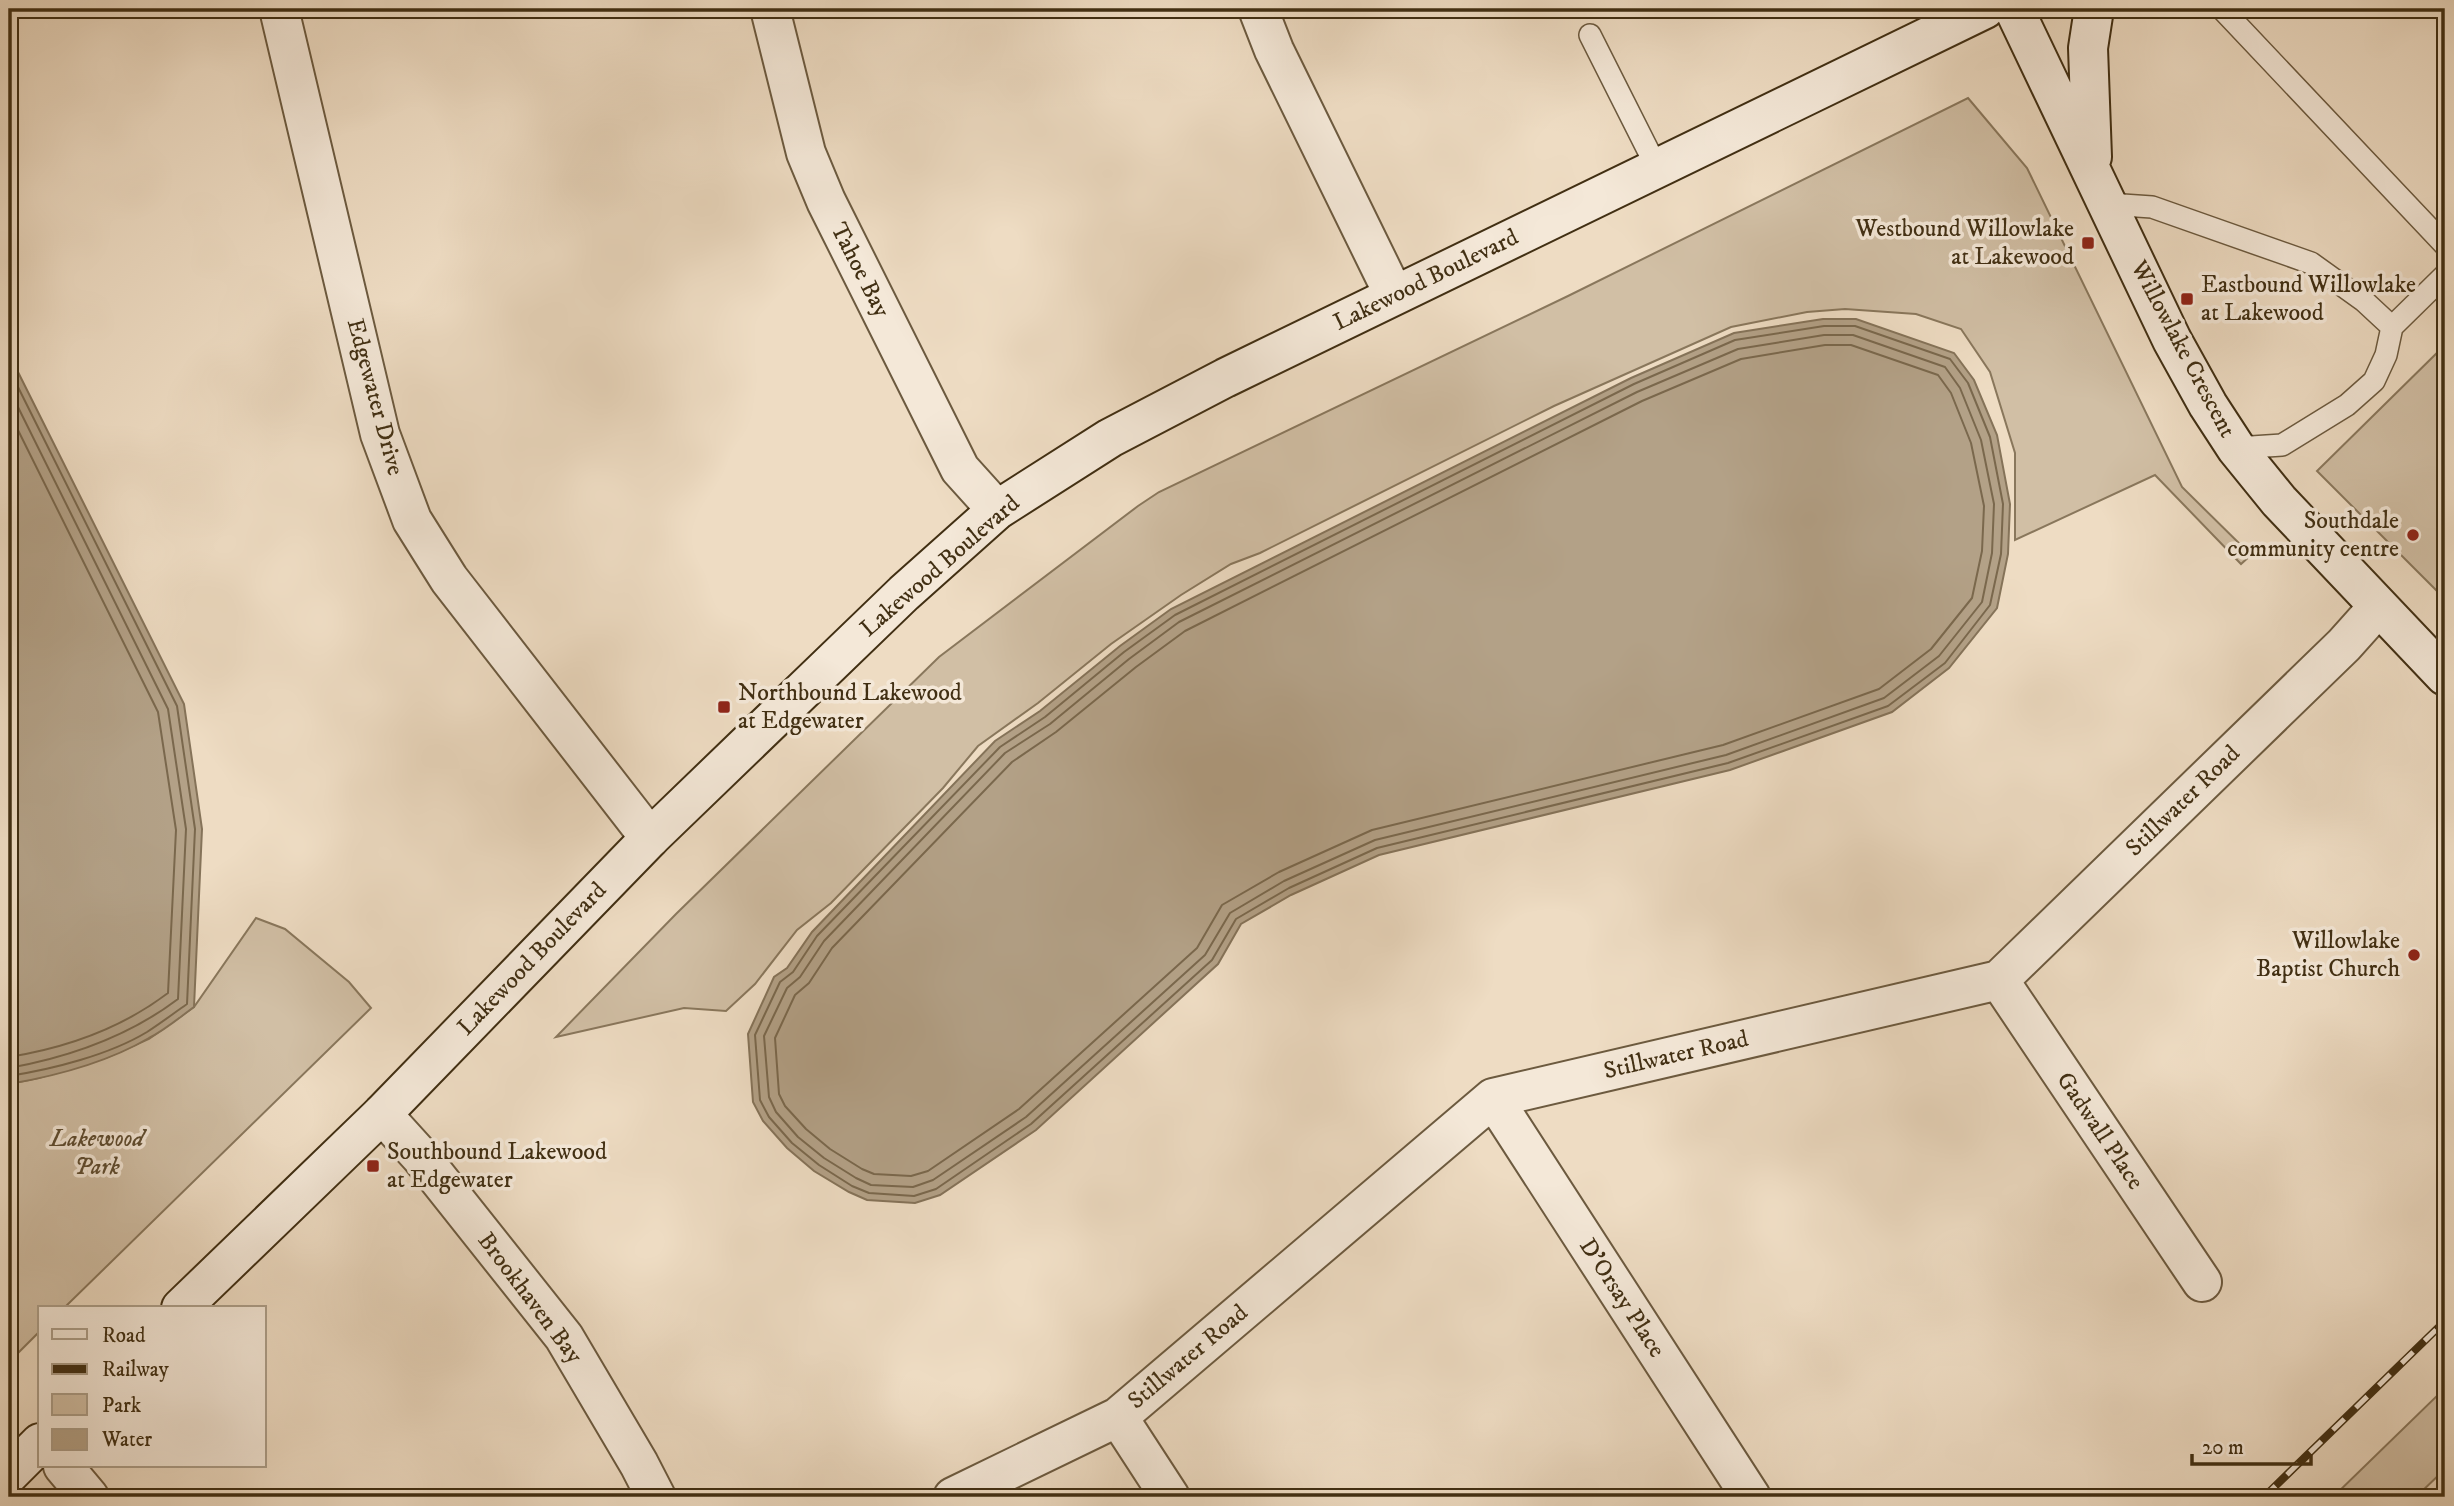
<svg xmlns="http://www.w3.org/2000/svg" width="2454" height="1506" viewBox="0 0 2454 1506" font-family="'IM FELL DW Pica',serif">
  <style>
    .green { fill: #d1bfa5; stroke: #89775c; stroke-width: 2 }
    .water { fill: #b3a187; stroke: #857359; stroke-width: 2 }
    .lines { fill: none; stroke-linecap: round; stroke-linejoin: round }
    .shore { stroke: #7a684d; stroke-width: 2 }
    .lane-casing { stroke: #6c5a3f; stroke-width: 24 }
    .street-casing { stroke: #6c5a3f; stroke-width: 42 }
    .secondary-casing { stroke: #412f13; stroke-width: 42 }
    .lane { stroke: #f4e8d8; stroke-width: 21 }
    .street { stroke: #f4e8d8; stroke-width: 38 }
    .secondary { stroke: #f4e8d8; stroke-width: 38 }
    .rail-casing { stroke: #412f13; stroke-width: 8 }
    .rail { stroke: #f4e8d8; stroke-width: 5; stroke-dasharray: 16; stroke-linecap: butt }
    .poi-dot { fill: #8f2418; stroke: #f4e8d8; stroke-width: 2.5 }
    .labels { text-anchor: middle; dominant-baseline: central; stroke-width: 7; stroke-linejoin: round; paint-order: stroke }
    .poi-label { font-size: 24px; fill: #412f13; stroke: #f4e8d8; text-anchor: end }
    .street-label { font-size: 24px; fill: #412f13; stroke: #f4e8d8 }
    .park-label { font-size: 24px; font-style: italic; fill: #5e4c30; stroke: #f4e8d8 }
  </style>
  <rect width="100%" height="100%" fill="#eedcc3"/>
  <filter id="stains"><feTurbulence type="fractalNoise" baseFrequency=".00286" numOctaves="4"/><feColorMatrix values="0 0 0 0 .2 0 0 0 0 .09 0 0 0 0 .02 0 0 0 .5 -.17"/></filter>
  <radialGradient id="worn" r=".72"><stop offset=".6" stop-color="#630" stop-opacity="0"/><stop offset="1" stop-color="#630" stop-opacity=".3"/></radialGradient>
  <path class="green" d="M1968,98L2027,168L2182,487L2251,555L2241,564L2155,475L2015,540V453L1990,372L1961,329L1916,314L1845,309L1807,312L1731,327L1554,406L1260,553L1231,564L1181,595L1111,644L1038,703L978,746L943,788L831,903L797,930L755,984L726,1011L684,1008L556,1037L676,914L939,657L1138,506L1159,492L1568,296Z
    M2445,345V599L2317,471Z
    M256,918L285,929L349,982L371,1008L64,1308H40V1331L9,1362V1084L39,1078L108,1057L149,1039L194,1007Z
    M2445,1388V1469L2416,1497H2333Z"/>
  <path class="water" d="M1823,319H1856L1954,353L1974,380L1997,435L2010,504L2008,554L1997,608L1949,668L1892,712L1730,770L1379,855L1291,895L1241,924L1218,964L1036,1130L940,1195L915,1203L867,1200L849,1192L814,1171L787,1148L763,1121L753,1102L748,1034L774,977L787,968L812,932L995,741L1040,711L1120,646L1171,609L1631,378L1734,333Z
    M9,354L184,704L202,829L194,1007C180,1017 165,1030 149,1038C108,1062 56,1076 9,1084Z"/>
  <g class="lines">
    <path class="shore" d="M1824,326H1855L1950,359L1968,383L1990,437L2003,504L2001,554L1990,605L1945,663L1888,706L1728,763L1377,848L1289,888L1236,919L1212,960L1031,1124L936,1189L914,1196L869,1193L852,1186L819,1165L792,1143L769,1117L760,1100L755,1035L780,982L793,972L817,936L1000,747L1045,717L1124,652L1175,615L1634,384L1735,340Z
      M1824,335H1853L1945,367L1960,388L1981,440L1994,504L1992,553L1982,602L1939,656L1884,698L1726,755L1375,840L1284,881L1230,913L1205,955L1026,1117L933,1180L913,1187L871,1185L856,1178L824,1158L798,1137L776,1112L769,1097L764,1036L787,988L800,977L824,941L1005,753L1050,724L1129,659L1179,622L1637,392L1738,349Z
      M1825,345H1851L1938,375L1951,393L1971,443L1984,506L1982,551L1972,598L1931,649L1879,689L1723,745L1372,830L1279,872L1222,905L1197,948L1019,1109L928,1171L911,1176L874,1174L862,1169L830,1149L806,1129L785,1106L779,1094L775,1038L795,995L809,983L832,948L1012,762L1056,732L1136,667L1185,631L1642,401L1741,359Z
      M9,369L177,706L195,829L187,1004C174,1013 161,1023 147,1032C109,1055 53,1069 9,1076
      M9,389L168,709L186,829L178,999C129,1036 70,1057 9,1068
      M9,412L158,712L176,830L168,993C122,1028 65,1048 9,1057"/>
    <g class="lane-casing">
      <path id="lane" d="M2222,9L2445,245
        M1590,35L1657,168
        M2108,204L2152,207L2311,263L2364,301L2392,327L2386,355L2374,381L2347,405L2282,445L2236,448
        M2392,327L2445,275"/>
    </g>
    <g class="street-casing">
      <path id="street" d="M279,9L380,434L412,520L449,579L650,838
        M770,9L806,153L826,201L960,469L997,510
        M1258,9L1274,50L1394,295
        M1999,980L2202,1282
        M1493,1098L1751,1497
        M382,1114L421,1157L564,1337L639,1464L656,1497
        M1118,1417L1170,1497
        M63,1466L89,1497
        M953,1497L1118,1417L1493,1098L1999,980L2344,645L2378,607"/>
    </g>
    <g class="secondary-casing">
      <path id="secondary" d="M2014,9L2172,340L2208,405L2236,448L2279,501L2445,676
        M2092,157L2088,48L2094,9
        M181,1308L382,1114L650,838L904,593L997,510L1110,438L1225,378L1985,9
        M9,1474L40,1443"/>
    </g>
    <use href="#lane" class="lane"/>
    <use href="#street" class="street"/>
    <use href="#secondary" class="secondary"/>
    <g class="rail-casing">
      <path id="rail" d="M2264,1497L2445,1321"/>
    </g>
    <use href="#rail" class="rail"/>
  </g>
  <g class="poi-dot">
    <rect x="2081" y="236" width="14" height="14" rx="3.5"/>
    <rect x="2180" y="292" width="14" height="14" rx="3.5"/>
    <circle cx="2413" cy="535" r="7"/>
    <rect x="717" y="700" width="14" height="14" rx="3.5"/>
    <circle cx="2414" cy="955" r="7"/>
    <rect x="366" y="1159" width="14" height="14" rx="3.5"/>
  </g>
  <g class="labels">
    <g class="poi-label">
      <text x="2074" y="229">Westbound Willowlake<tspan x="2074" dy="28">at Lakewood</tspan></text>
      <text x="2201" y="285" text-anchor="start">Eastbound Willowlake<tspan x="2201" dy="28">at Lakewood</tspan></text>
      <text x="2399" y="521">Southdale<tspan x="2399" dy="28">community centre</tspan></text>
      <text x="738" y="693" text-anchor="start">Northbound Lakewood<tspan x="738" dy="28">at Edgewater</tspan></text>
      <text x="2400" y="941">Willowlake<tspan x="2400" dy="28">Baptist Church</tspan></text>
      <text x="387" y="1152" text-anchor="start">Southbound Lakewood<tspan x="387" dy="28">at Edgewater</tspan></text>
    </g>
    <g class="street-label">
      <text transform="translate(860 270) rotate(63)">Tahoe Bay</text>
      <text transform="translate(1426 280) rotate(-26)">Lakewood Boulevard</text>
      <text transform="translate(2183 349) rotate(62)">Willowlake Crescent</text>
      <text transform="translate(375 397) rotate(75)">Edgewater Drive</text>
      <text transform="translate(940 566) rotate(-41)">Lakewood Boulevard</text>
      <text transform="translate(2183 801) rotate(-44)">Stillwater Road</text>
      <text transform="translate(532 959) rotate(-46)">Lakewood Boulevard</text>
      <text transform="translate(1676 1055) rotate(-13)">Stillwater Road</text>
      <text transform="translate(2100 1131) rotate(56)">Gadwall Place</text>
      <text transform="translate(530 1298) rotate(53)">Brookhaven Bay</text>
      <text transform="translate(1622 1298) rotate(57)">D'Orsay Place</text>
      <text transform="translate(1188 1357) rotate(-40)">Stillwater Road</text>
    </g>
    <g class="park-label">
      <text x="97" y="1139">Lakewood<tspan x="97" dy="28">Park</tspan></text>
    </g>
  </g>
  <rect width="2454" height="1506" fill="none" stroke="#eedcc3" stroke-width="35"/>
  <rect x="10" y="10" width="2433" height="1485" fill="none" stroke="#412f13" stroke-width="3.5"/>
  <rect x="18" y="18" width="2419" height="1471" fill="none" stroke="#412f13" stroke-width="2"/>
  <rect x="38" y="1306" width="228" height="161" fill="#f4e8d8" stroke="#ac9e89" stroke-width="2"/>
  <rect x="52" y="1329" width="35" height="10" fill="#f4e8d8" stroke="#ac9e89" stroke-width="2"/>
  <text x="102" y="1342" font-size="21" fill="#412f13">Road</text>
  <rect x="52" y="1364" width="35" height="10" fill="#412f13" stroke="#ac9e89" stroke-width="2"/>
  <text x="102" y="1376" font-size="21" fill="#412f13">Railway</text>
  <rect x="52" y="1394" width="35" height="21" fill="#d1bfa5" stroke="#ac9e89" stroke-width="2"/>
  <text x="102" y="1412" font-size="21" fill="#412f13">Park</text>
  <rect x="52" y="1429" width="35" height="21" fill="#b3a187" stroke="#ac9e89" stroke-width="2"/>
  <text x="102" y="1446" font-size="21" fill="#412f13">Water</text>
  <path d="M2192 1454v10h119v-10" fill="none" stroke="#412f13" stroke-width="3.5"/>
  <text x="2202" y="1454" font-size="21" fill="#412f13" stroke="#f4e8d8" stroke-width="5" paint-order="stroke">20 m</text>
  <rect width="100%" height="100%" filter="url(#stains)"/>
  <rect width="100%" height="100%" fill="url(#worn)"/>
</svg>
